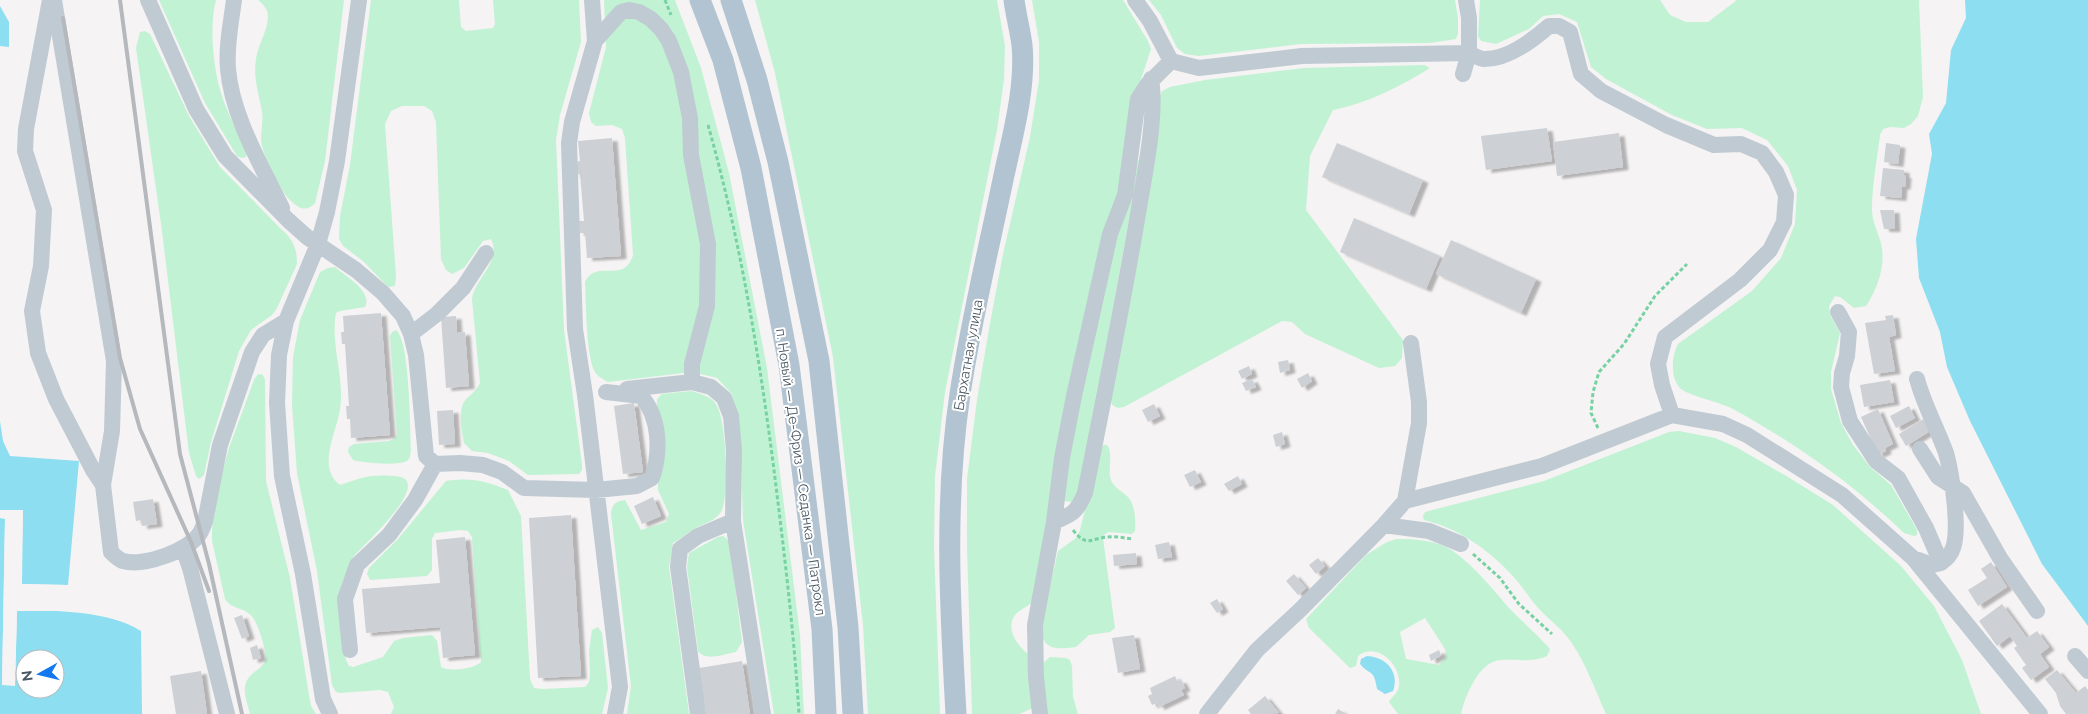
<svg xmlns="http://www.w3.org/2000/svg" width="2088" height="714" viewBox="0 0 2088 714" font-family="Raleway,sans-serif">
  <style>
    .green { fill: #c1f2d3; fill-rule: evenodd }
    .water { fill: #8ddef0; fill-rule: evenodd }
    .pier { fill: #f5f3f3 }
    .building { fill: #cdd0d5; filter: url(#shadow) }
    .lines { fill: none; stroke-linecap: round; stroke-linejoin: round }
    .path { stroke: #77d2a3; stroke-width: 3; stroke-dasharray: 4 2.5; stroke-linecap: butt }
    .minor { stroke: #c0cad2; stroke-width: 16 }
    .major { stroke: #b2c3d2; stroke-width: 21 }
    .rail { stroke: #b5b8bd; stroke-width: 4 }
    .labels { text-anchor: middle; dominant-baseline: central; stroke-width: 4; stroke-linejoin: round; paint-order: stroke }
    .street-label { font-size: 14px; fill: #495761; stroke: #fff }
  </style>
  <defs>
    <filter id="shadow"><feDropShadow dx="5.5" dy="3" stdDeviation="1" flood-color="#0004"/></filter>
  </defs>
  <rect width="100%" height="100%" fill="#f5f3f3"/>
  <path class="green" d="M159,0H216C209,26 213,70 222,96C228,115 239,134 247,153L246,157L242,158L237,156L205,103Z
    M258,0H344L325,161L315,203C306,213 298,208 290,200C281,192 265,158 262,146C259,135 264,123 262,112C259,93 253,79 256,59C258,44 268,31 268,16C268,9 263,4 258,0Z
    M371,0H459L461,27L466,31L493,28L495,24L493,0H579L581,42L560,115L556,140L564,330L582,465V470L579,474L528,475L509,461L488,453L472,451L464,443C462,432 458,411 464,402C469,395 476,392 480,383L472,299C475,278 502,262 491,239L483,241L464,268L452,274L446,270L441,259L436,122L432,111L424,106H402L391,111L385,124L396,276L395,286L388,287L363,261L343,246L339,239L340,216L350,165Z
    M604,0H675L701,68L729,173L767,368L800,635L804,714H774L743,520L741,451L738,414L731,393L717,378L692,372L608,382C603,379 598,377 595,372C586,357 586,301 585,282C596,258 624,285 633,255L625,138L622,129L612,125L596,126L591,122L589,113L606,47Z
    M755,0H997L1005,46L1004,79L997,130L945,392L935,476L934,547L940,714H868L863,625L833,357L775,73Z
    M1032,0H1123L1148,41L1151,49L1141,79L1132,98L1120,192L1048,519L1032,602C1027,607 1019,610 1015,615C1005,629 1017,645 1028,654L1033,708L1019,714H972L967,546V479L977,400L989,329L1003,254L1030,137L1039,80V42Z
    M1149,0H1455L1458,18V33L1456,39L1430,43L1301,44L1199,56L1185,54L1177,48L1161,15Z
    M1480,0H1660L1670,15L1686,22H1708L1737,0H1919L1923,97L1918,116L1911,124L1904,128L1890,127L1883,129L1880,135C1877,160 1872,185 1872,209C1872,222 1878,232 1881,243C1886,265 1878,288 1866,306L1854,308L1840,297L1835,296L1829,306L1830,315L1840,333L1831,372V389L1841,423L1853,445L1870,467L1891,485L1917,530V535L1914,536L1904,533C1853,484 1794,442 1731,408C1719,402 1685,395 1679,387C1670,376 1672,355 1678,344L1752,291L1781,258L1795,224L1797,190L1788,166L1767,140L1742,128L1707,129L1672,115L1606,79L1591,67L1577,22L1559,14L1543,16L1529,29L1496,44L1481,41L1478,36Z
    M145,31L150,34L189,116L220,167L281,229C293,239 297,248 297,264L277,308L272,315L251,330L239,351L211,442L204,475L199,479L196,476L189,453L162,231L136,48L140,32Z
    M1424,65L1430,68C1400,87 1367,103 1333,110L1310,156L1306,210L1403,340L1402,358L1395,366L1379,368L1305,334L1292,322L1282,321L1124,407L1118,408L1112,405L1110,398L1158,101L1162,91L1170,87L1205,80L1304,68Z
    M1140,159L1080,491L1072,502L1064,501L1068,459L1107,276L1138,160Z
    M335,267C345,276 373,291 365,307L340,311L336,313C330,344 345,378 340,409C337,432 316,467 340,485C363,477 370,474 395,476C438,479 361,547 354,556C350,561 340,587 339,595C338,601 340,608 341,614C342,629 344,644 346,660L349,666L353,667L383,657L394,641L403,638L432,635L437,641L441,667C450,672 474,669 481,662L472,537L468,531L461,530L435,533L432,539V570L427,576L370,580L367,574L369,568L398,539L446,481C471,477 485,481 508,490L521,516L530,679L534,688L542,689L585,687L589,682L590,676L589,651L592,630L598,627L602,633L608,688L602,714H391L394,707L388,692L380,690L340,693L336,692L332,685L317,571L297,473L292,406L293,357L300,320L320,272L328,268Z
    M396,330C410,341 410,429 411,450C410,454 411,458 407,461C398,466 363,463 353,460L348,452L349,447L354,444L389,441L394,439L397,435L390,336L392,332Z
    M258,374L263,375L265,380L266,481L290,578L309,695L311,706L316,714H250C248,706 244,695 245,687C247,672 263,670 266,659C267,653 259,628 255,621C248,606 232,611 225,599L212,541V529L220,481L229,448L254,380Z
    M691,391C701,394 712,396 717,406C726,422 730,496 721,512C715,521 705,523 696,528C688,533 681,538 673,543L669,567L689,714H627L631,686L611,514C612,505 615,501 625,500L641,530L666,522L669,514L658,490V483L663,468L661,419L657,407V399L662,394Z
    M1679,431L1715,438L1736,447L1788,477L1833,505L1901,566L1934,606L1962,660L1981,714H1606C1595,690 1586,663 1571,642C1563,630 1552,622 1542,612C1530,600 1522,585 1510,573C1486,548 1458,528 1424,520L1423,516L1425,512L1544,481L1669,432Z
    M1103,445H1107C1114,454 1107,469 1111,480C1114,488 1122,491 1128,497C1135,504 1136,522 1135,531L1132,534L1109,532L1105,534L1103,538L1115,628L1110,632L1089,635L1076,647C1055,650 1041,650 1041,625L1058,551L1076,538L1080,530L1100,450Z
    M723,536L727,539L730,545L742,642L736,652C724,654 706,662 698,651L687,567L689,553L718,537Z
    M1397,539C1416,539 1436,540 1453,551C1474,566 1492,588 1509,608C1522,622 1537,634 1550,649L1547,656C1530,663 1519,659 1501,660C1479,661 1465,696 1461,714H1398L1389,702C1392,696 1398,694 1399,686C1402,665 1377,641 1358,656L1356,666L1350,668L1309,628L1306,619L1366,555L1387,542ZM1425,618L1445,649L1446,657L1439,665L1406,659L1400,632Z
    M1050,657L1066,658L1070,660L1072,666L1073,697L1078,714H1047L1042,677L1044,662Z"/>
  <path class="water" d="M1965,0H2088V626L2042,564L1970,421L1947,367L1940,332L1919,278L1916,239L1932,154L1929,134L1946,103L1951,50L1966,18Z
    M0,6L9,22V47L0,46Z
    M0,421L3,441L10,456L79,461L68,585L21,584L23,510H0Z
    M0,518H5L2,685H15L17,610C56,611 107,610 141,631L142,714H0ZM25,659H55V689H25Z
    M1367,656C1386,657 1400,672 1393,691L1385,694L1377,689C1374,668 1370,676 1360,664L1361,659Z"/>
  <path class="pier" d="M0,510H23L22,584L68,585V588L20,586V513L0,512Z
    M0,516H6L8,518L4,683H13L15,609H67V611H17L15,686L2,685L5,519L0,518Z"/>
  <path class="building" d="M1547,128L1552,161L1486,170L1481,136Z
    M1619,133L1623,167L1557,176L1553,142Z
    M612,138L621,256L587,258L585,233H579L578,221H584L580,174H575L574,162L580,161L578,141Z
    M1337,143L1423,180L1409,214L1322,177Z
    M1886,143L1900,145L1898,164L1884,162Z
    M1883,168L1904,170V175H1906L1905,187L1902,186L1901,198L1880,196Z
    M1880,210H1894L1895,229H1884Z
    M1354,218L1440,256L1426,289L1340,252Z
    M1451,240L1536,279L1521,313L1436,274Z
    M381,313L390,435L351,438L350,419H347L346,406H349L345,344H342L341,332H344L343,316Z
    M1893,315L1896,335L1889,337L1895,371L1874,374L1865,323L1886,320L1885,316Z
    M456,316L457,333L465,332L469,386L446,388L441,317Z
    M1288,360L1290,370L1280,373L1278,362Z
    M1249,366L1252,374L1242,379L1238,371Z
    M1308,373L1312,381L1302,388L1297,379Z
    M1252,379L1256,387L1246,391L1242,383Z
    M1890,380L1894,402L1864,407L1860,385Z
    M634,403L643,472L623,474L614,406Z
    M1154,404L1160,416L1148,422L1142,410Z
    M1909,406L1915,418L1896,428L1890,416Z
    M1878,409L1893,444L1885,448L1886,451L1878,455L1861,417Z
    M453,410L455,444L439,445L437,411Z
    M1923,419L1930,431L1906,446L1899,434Z
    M1282,432L1285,444L1276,447L1273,435Z
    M1195,470L1201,482L1190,487L1184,475Z
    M1238,476L1242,484L1229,491L1224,484Z
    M653,497L661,516L642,524L634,506Z
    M153,499L157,524L142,526L141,520L136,521L133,502Z
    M571,515L581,676L538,678L529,518Z
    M465,537L475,655L443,658L440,627L366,633L362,589L440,583L436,540Z
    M1169,542L1172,557L1158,559L1155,545Z
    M1136,553L1137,564L1114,566L1113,555Z
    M1318,558L1325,566L1316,574L1309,565Z
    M1991,562L2007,587L1978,606L1968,590L1987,578L1981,569Z
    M1294,574L1306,588L1298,595L1286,581Z
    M1217,599L1223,609L1217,613L1210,603Z
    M2002,604L2027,638L2037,631L2049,647L2040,654L2049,667L2031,680L2022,668L2026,665L2014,648L2017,646L2010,636L1997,646L1979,621Z
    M242,615L249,636L242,639L234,618Z
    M1134,635L1140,669L1118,673L1112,638Z
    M257,645L261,658L253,660L250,648Z
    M1439,650L1441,655L1431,661L1429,655Z
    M742,661L750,714H706L699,668Z
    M2057,670L2076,693L2085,686L2088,690V714H2066L2060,706L2056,693L2045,679Z
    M201,671L207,714H176L170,676Z
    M1175,676L1177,681L1181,680L1185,688L1181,690L1184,695L1159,707L1157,703L1152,705L1148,696L1152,694L1150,688Z
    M1265,696L1279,713L1251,714L1248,710Z
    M1338,709L1346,714H1335Z"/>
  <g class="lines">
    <path class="path" d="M665,0L671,15
      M708,125C740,238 759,354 774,470C784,551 794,632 799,714
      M1598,428L1591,413L1593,392L1599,372L1624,344L1655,296L1687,264
      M1073,530C1087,548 1091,538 1108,537C1116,536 1124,538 1132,539
      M1473,554L1500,578L1519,604L1552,634"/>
    <path class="minor" d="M50,0L26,129L25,151L44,210L41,266L32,311L38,353L56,399L93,470L103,485L111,552C114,555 119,560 123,561C143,567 189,551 200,533C202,530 203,526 205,522L220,445L252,352L263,335L286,321
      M54,0L114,361L112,431L103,485
      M148,0L196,109L225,156L288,220L307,237L356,270L383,293L403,316L411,334L416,355L426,456L435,464L460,463L483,465L502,472L524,488L596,490L637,486L652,478C661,452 660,417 641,396L606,392
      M234,0C231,23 226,46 228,69C232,117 262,166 282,208
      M592,0L595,41L572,122L569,143L575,329L585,395L620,687L615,714
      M595,41L621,12L629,10L639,12L651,19L661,29L669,41L681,72L690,118L691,155L708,244L707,306L692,364V382
      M1171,61L1199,68L1302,56L1469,53V18L1466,0
      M1463,74L1469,53C1473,55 1478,58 1483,59C1506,60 1532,41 1549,26H1559L1570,32L1581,74L1601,91L1666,125L1714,145L1741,144L1762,153L1776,172L1786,195L1784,222L1770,250L1740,280L1665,337L1658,364L1662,385L1672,415
      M1838,312L1849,332L1847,356L1842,373L1841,387L1850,421L1876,461L1898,478L1926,528L1941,563L1932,565L1913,558
      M411,334L437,314L463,288L486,253
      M1917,379C1924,405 1937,428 1946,453C1952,474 1960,529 1953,548C1951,555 1946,559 1941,563
      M627,389L692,382L711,387L724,398L731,416L734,450L733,521L763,714
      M1920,449L1938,477L1963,493L2000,558L2037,611
      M1405,501L1419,423V402L1411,343
      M1054,522C1073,514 1077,512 1085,493C1104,398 1123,304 1139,208C1145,172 1157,114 1151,79
      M1384,525L1429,531L1461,544
      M183,548L190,568L227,714
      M350,650L345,599L357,565L389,535L415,500L435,464
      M2075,656L2088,671
      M330,714L323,699L303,574L282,476L277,403L279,355L286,321L318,244L327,212L337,161L359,0
      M698,714L678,567L680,549L698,536L733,521
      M1040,714L1036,677L1035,625L1054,522L1062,458L1074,396L1110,234L1125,195L1138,99L1147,85L1171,61L1150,21L1135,0
      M1207,714L1257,650L1300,610L1384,525L1405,501L1542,466L1672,415L1723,424L1747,435L1842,495L1913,558L2040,714"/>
    <path class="major" d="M700,0L723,60L751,168L789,365L822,629L826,714
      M731,0L757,80L778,162L819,361L848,627L853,714
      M956,714C950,608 944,499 960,394C971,320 989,248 1004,175C1013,134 1026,87 1022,45C1020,30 1016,15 1014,0"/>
    <path class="rail" d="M120,0L180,454L209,564L242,714
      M63,18L120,358L140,429L191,542L209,591"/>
  </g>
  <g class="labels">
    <g class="street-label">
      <text transform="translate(968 355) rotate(-80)">Бархатная улица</text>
      <text transform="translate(801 472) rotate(82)">п. Новый — Де-Фриз — Седанка — Патрокл</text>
    </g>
  </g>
  <g transform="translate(40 674) rotate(262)"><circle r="24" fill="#ffffff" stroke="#b6bcc0"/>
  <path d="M0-4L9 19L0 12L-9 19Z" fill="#1478ee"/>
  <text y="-8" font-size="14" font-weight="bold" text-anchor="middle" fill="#495761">N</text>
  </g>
</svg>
